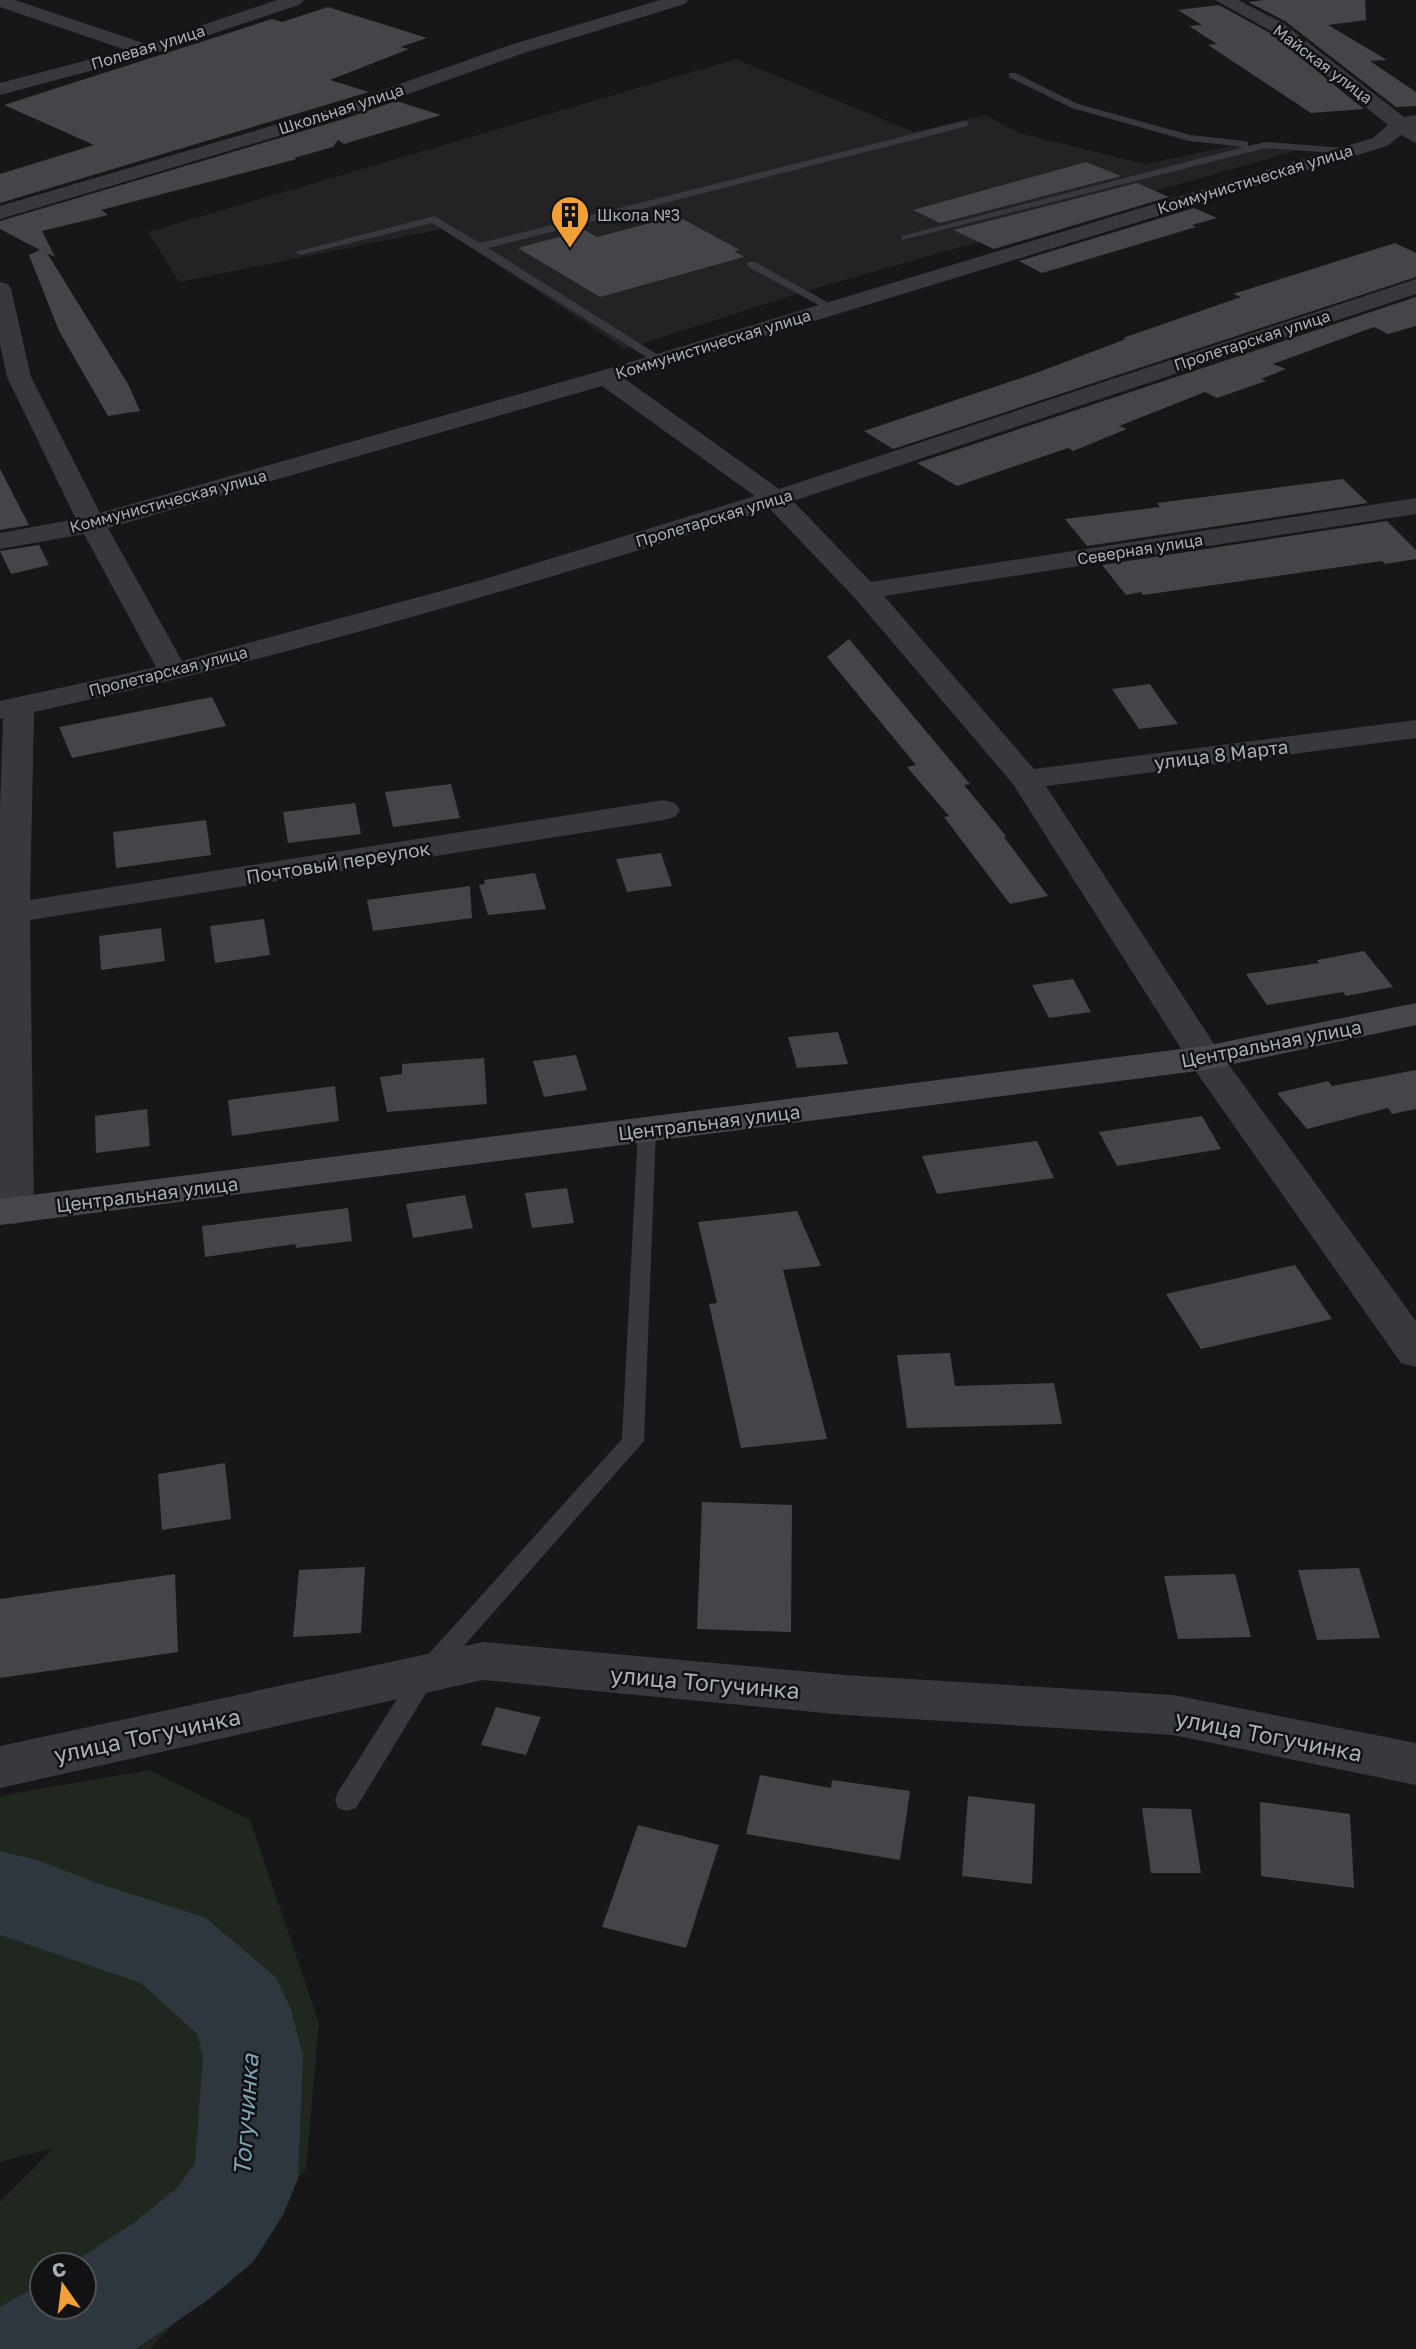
<svg xmlns="http://www.w3.org/2000/svg" width="1416" height="2349" viewBox="0 0 1416 2349" font-family="'Golos Text',sans-serif">
  <style>
    .built { fill: #232326 }
    .green { fill: #1f271f; fill-rule: evenodd }
    .lines { fill: none; stroke-linecap: round; stroke-linejoin: round }
    .river { fill: #2d373d; fill-rule: evenodd }
    .building { fill: #434549 }
    .service { fill: #38393e; fill-rule: evenodd }
    .minor { fill: #38393e; fill-rule: evenodd }
    .secondary { fill: #46484e; fill-rule: evenodd }
    .labels { text-anchor: middle; dominant-baseline: central; stroke-width: 5; stroke-linejoin: round; paint-order: stroke }
    .far-street-label { font-size: 16px; fill: #a9afb8; stroke: #121214 }
    .far-poi-label { font-size: 16px; fill: #a9afb8; stroke: #121214; text-anchor: start }
    .street-label { font-size: 19px; fill: #a9afb8; stroke: #121214 }
    .near-street-label { font-size: 23px; fill: #a9afb8; stroke: #121214 }
    .near-water-label { font-size: 24px; font-style: italic; fill: #80a0b3; stroke: #121214 }
  </style>
  <rect width="100%" height="100%" fill="#171719"/>
  <path class="built" d="M736,59L914,132L985,115L1019,133L1145,164L1236,145L1299,150L803,292L625,349L443,229L179,282L148,232Z"/>
  <path class="green" d="M149,1770L250,1820L319,2023L306,2169L182,2316L150,2349H0V2202L53,2148L0,2162V1796ZM42,2265H84V2307H42Z"/>
  <g class="lines">
    <path class="river" d="M0,1851L38,1860L94,1882L206,1918L276,1977L291,2009L303,2056L298,2179L283,2215L253,2262L208,2300L136,2349H0V2307L42,2283V2307H84V2265H69L132,2224L177,2188L195,2163L203,2056L197,2034L141,1983L0,1935Z"/>
  </g>
  <path class="building" d="M1264,0H1365L1366,20L1328,25L1387,60L1370,61L1416,92V106L1396,107L1285,21L1248,2Z
    M1219,5L1270,33L1364,109L1311,113L1208,45L1217,44L1189,26L1202,25L1178,10Z
    M328,7L427,38L400,47L409,49L330,80L369,92L0,203V174L94,145L4,105L272,19L282,22Z
    M396,101L441,115L344,144L338,140L333,147L294,158L297,159L101,210L108,215L42,231L55,257L47,253L128,384L140,411L108,416L59,331L29,255L40,250L0,229V221L347,118Z
    M1086,162L1121,176L940,223L913,210Z
    M1137,183L1169,197L994,249L953,230Z
    M1194,208L1217,218L1192,225L1196,227L1042,273L1019,261Z
    M677,216L740,250L734,251L744,257L600,297L518,248L585,230L597,237Z
    M1395,243L1416,253V277L893,449L864,431L1036,373L1126,339L1123,338L1241,297L1233,294Z
    M1416,297V326L1388,334L1374,327L1273,364L1286,369L1261,379L1266,381L1217,398L1205,392L1119,426L1127,429L1073,451L1068,448L957,486L917,463Z
    M0,469L29,525L0,530Z
    M1343,479L1368,503L1087,546L1065,519L1160,507L1157,503Z
    M1387,521L1416,550V559L1385,564L1382,561L1143,595L1141,592L1126,595L1102,565Z
    M39,545L49,565L11,574L0,551Z
    M849,639L970,784L964,785L1006,836L1004,837L1048,896L1010,904L944,817L949,816L907,767L916,765L827,657Z
    M1150,684L1160,699L1178,724L1139,729L1112,689Z
    M212,697L226,726L72,758L59,727Z
    M451,784L460,818L393,827L385,792Z
    M355,803L361,834L288,843L283,812Z
    M206,820L211,855L116,868L113,832Z
    M661,853L672,886L627,892L616,859Z
    M535,873L546,909L488,915L479,885L485,884L484,880Z
    M470,886L472,918L373,931L367,900Z
    M264,919L270,955L215,963L210,926Z
    M161,928L165,961L101,970L99,936Z
    M1364,951L1393,987L1346,996L1343,992L1267,1005L1246,974L1319,963L1317,960Z
    M1073,979L1091,1012L1049,1018L1032,985Z
    M838,1032L848,1064L797,1068L788,1037Z
    M576,1055L587,1090L544,1097L533,1061Z
    M484,1058L487,1104L387,1112L380,1077L402,1074V1064Z
    M1416,1070V1109L1392,1114L1388,1108L1307,1129L1277,1093L1328,1081L1332,1086Z
    M335,1086L339,1121L232,1136L228,1100Z
    M147,1109L150,1146L96,1153L95,1116Z
    M1202,1116L1221,1149L1117,1166L1099,1132Z
    M1037,1141L1054,1178L937,1194L922,1156Z
    M567,1188L574,1223L532,1228L525,1193Z
    M465,1195L473,1228L413,1238L406,1204Z
    M348,1208L352,1241L296,1248L295,1244L205,1257L202,1226Z
    M797,1211L821,1266L783,1270L827,1439L741,1448L709,1304L717,1303L698,1222Z
    M1295,1265L1332,1319L1201,1349L1166,1294Z
    M950,1353L955,1386L1054,1383L1062,1424L907,1428L897,1355Z
    M225,1463L231,1519L162,1530L158,1474Z
    M702,1502L792,1505L791,1632L697,1629Z
    M365,1567L361,1633L293,1637L299,1570Z
    M1359,1568L1380,1638L1317,1640L1298,1570Z
    M175,1574L178,1652L0,1678V1599Z
    M1235,1574L1251,1637L1178,1639L1164,1576Z
    M496,1707L541,1717L526,1755L481,1745Z
    M760,1775L831,1788L832,1780L910,1791L900,1860L746,1834Z
    M968,1796L1035,1804L1032,1884L962,1876Z
    M1260,1802L1350,1814L1354,1888L1261,1876Z
    M1142,1808L1191,1809L1201,1873H1151Z
    M638,1825L719,1845L686,1948L602,1927Z"/>
  <g class="lines">
    <path class="service" d="M1009,73H1015L1078,104L1190,135L1244,141L1248,142V146L1266,142L1345,148L1350,151L1345,154L1266,148L902,240V236L1244,147L1189,141L1072,108L1009,77Z
      M964,121L968,122V126L488,248L663,358V364L659,365L432,223L301,255L295,252L434,216L480,243Z
      M747,262H755L838,308L828,310L747,266Z
      M647,1124L654,1126L656,1130L644,1441L434,1680L356,1808L347,1811L338,1808L335,1800L338,1792L418,1666L622,1439L638,1130L640,1126Z"/>
    <path class="minor" d="M0,0H15L146,44L277,0H304L301,4L153,54L0,95V83L126,50L0,7Z
      M660,0H688L685,4L524,53L346,116L0,219V206L332,108L510,45Z
      M1215,0H1238L1283,23L1404,117L1416,115V143L1401,135L1387,146L625,379L779,489L1416,279V294L793,501L871,582L1416,498V514L884,596L1034,769L1416,720V738L1046,786L1218,1050L1416,1321V1367L1401,1363L1192,1066L1013,784L854,597L770,509C527,586 283,658 34,712L30,900L664,800L675,803L680,810L675,817L664,820L30,920L34,1211L28,1220L14,1224L0,1220V809L3,718L0,719V701L156,667L84,534L0,549V533L76,519L7,377L0,344V282L8,284L11,289L31,377L100,513L597,372L1373,138L1388,125L1271,31ZM602,386L755,496L478,581L182,661L108,528Z
      M483,1642L845,1675L1173,1695L1416,1743V1785L1173,1735L845,1715L483,1680L0,1788V1746Z"/>
    <path class="secondary" d="M1416,1003V1025L1205,1070L0,1225V1199L1205,1046Z"/>
  </g>
  <defs>
    <g id="building-pin" transform="scale(2.0125)"><path d="M0 17L-7.5 6A9.5 9.5 0 1 1 7.5 6Z" fill="#f1a036" stroke="#121214"/><path d="M-4-6H4V6H1V3H-1V6H-4ZM-2.5-4.3h1.7v1.8h-1.7ZM.8-4.3h1.7v1.8H.8ZM-2.5-1h1.7V.8h-1.7ZM.8-1h1.7V.8H.8Z" fill="#111"/></g>
  </defs>
  <g fill-rule="evenodd">
    <use href="#building-pin" x="570" y="215"/>
  </g>
  <g class="labels">
    <g class="far-street-label">
      <text transform="translate(148 47) rotate(-17)">Полевая улица</text>
      <text transform="translate(1323 64) rotate(37)">Майская улица</text>
      <text transform="translate(341 109) rotate(-18)">Школьная улица</text>
      <text transform="translate(1255 179) rotate(-17)">Коммунистическая улица</text>
      <text transform="translate(1252 340) rotate(-18)">Пролетарская улица</text>
      <text transform="translate(713 344) rotate(-17)">Коммунистическая улица</text>
      <text transform="translate(168 501) rotate(-15)">Коммунистическая улица</text>
      <text transform="translate(714 518) rotate(-17)">Пролетарская улица</text>
      <text transform="translate(1140 549) rotate(-9)">Северная улица</text>
      <text transform="translate(168 671) rotate(-14)">Пролетарская улица</text>
    </g>
    <g class="far-poi-label">
      <text x="597" y="215">Школа №3</text>
    </g>
    <g class="street-label">
      <text transform="translate(1221 754) rotate(-7)">улица 8 Марта</text>
      <text transform="translate(338 862) rotate(-9)">Почтовый переулок</text>
      <text transform="translate(1271 1043) rotate(-11)">Центральная улица</text>
      <text transform="translate(709 1122) rotate(-7)">Центральная улица</text>
      <text transform="translate(147 1194) rotate(-7)">Центральная улица</text>
    </g>
    <g class="near-street-label">
      <text transform="translate(705 1682) rotate(5)">улица Тогучинка</text>
      <text transform="translate(147 1735) rotate(-12)">улица Тогучинка</text>
      <text transform="translate(1269 1735) rotate(11)">улица Тогучинка</text>
    </g>
    <g class="near-water-label">
      <text transform="translate(245 2115) rotate(-86)">Тогучинка</text>
    </g>
  </g>
  <g transform="translate(63 2286) rotate(346)"><circle r="33" fill="#121214" stroke="#4e5156" stroke-width="2"/>
  <path d="M0-5L12 26L0 18L-12 26Z" fill="#f1a036"/>
  <text y="-10" font-size="19" font-weight="bold" text-anchor="middle" fill="#a9afb8">С</text>
  </g>
</svg>
